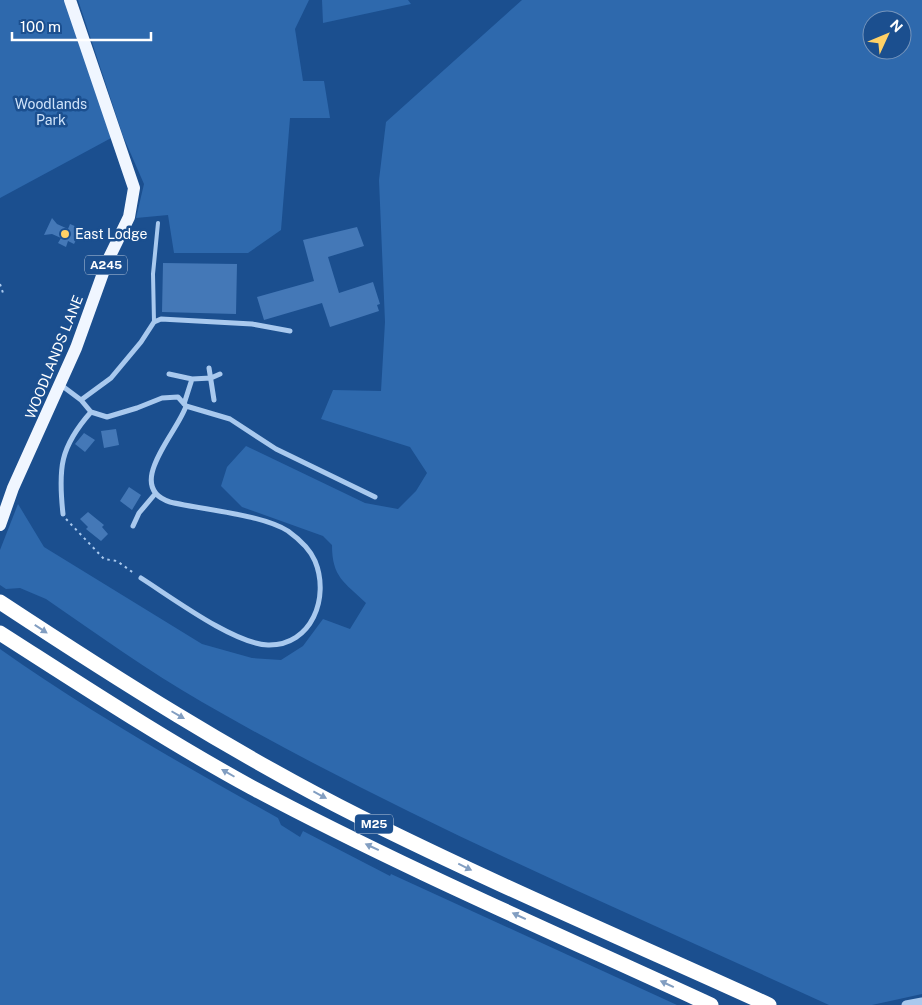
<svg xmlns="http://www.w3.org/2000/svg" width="922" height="1005" viewBox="0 0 922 1005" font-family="'Public Sans',sans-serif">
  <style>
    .green { fill: #2e69ad; fill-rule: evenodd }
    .building { fill: #4478b7 }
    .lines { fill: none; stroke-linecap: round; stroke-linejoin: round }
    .path { stroke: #a9c9ee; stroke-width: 2; stroke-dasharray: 2.5 4; stroke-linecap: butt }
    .service { stroke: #a9c9ee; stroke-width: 4 }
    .minor { stroke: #a9c9ee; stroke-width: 5 }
    .tertiary { stroke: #a9c9ee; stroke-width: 9 }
    .primary { stroke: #f0f6ff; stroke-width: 12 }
    .motorway { stroke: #fff; stroke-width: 15 }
    .oneway { fill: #829ec1 }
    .poi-dot { fill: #ffd166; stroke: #1b4f8f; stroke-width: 2 }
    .labels { text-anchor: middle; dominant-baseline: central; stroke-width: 5; stroke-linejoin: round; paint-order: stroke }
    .shield { fill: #1b4f8f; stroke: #bbcadd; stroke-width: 1 }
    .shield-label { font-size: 12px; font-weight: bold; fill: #fff }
    .park-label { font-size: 14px; fill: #cfe3fa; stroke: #1b4f8f }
    .poi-label { font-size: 14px; fill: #fff; stroke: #1b4f8f; text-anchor: start }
    .street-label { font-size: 14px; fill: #fff; stroke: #1b4f8f }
  </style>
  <rect width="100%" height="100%" fill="#1b4f8f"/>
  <path class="green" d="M0,0H65L113,137L0,198Z
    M78,0H309L295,29L303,81H324L330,118H290L281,230L248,253H174L168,215L136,218L144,184L123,136Z
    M322,0H408L411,4L323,23Z
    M522,0H922V994L872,1005H829C618,908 403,818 202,702C148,671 97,634 46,599L20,588L6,589L0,585V550L18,504L44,547L202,644L252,658L281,660L303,646L323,619L350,629L366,603C344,582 332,577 332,545L323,536L242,507L221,486L227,467L246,446L365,503L398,509L416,491L427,473L410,447L321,419L333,390L381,391L385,322L379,180L386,122ZM872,20H902V50H872Z
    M0,649C89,712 183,765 278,818L281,825L300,837L303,831L390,876L391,874L677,1005H0Z"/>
  <path class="building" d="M52,218L57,224L68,229L70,224L77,227L75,236L77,238L74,244L68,241L66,247L58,243L61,238L52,234L44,235Z
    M357,227L364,246L328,257L339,293L373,282L380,304L377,305L379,311L330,327L322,303L264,320L257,297L314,281L303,240Z
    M163,263L237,264L236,314L162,312Z
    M116,429L119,445L104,448L101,431Z
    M84,433L95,440L85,452L75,444Z
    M129,487L141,495L132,510L120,501Z
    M88,512L104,525L102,527L108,534L101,541L86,529L88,527L80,519Z"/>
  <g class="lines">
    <path class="path" d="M0,284L3,293
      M66,519L104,559L117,561L135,574"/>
    <path class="service" d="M154,322L153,274L158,223"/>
    <path class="minor" d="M209,368L214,400
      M169,374L192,379L184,404
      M192,379L211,378L220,374
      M61,385L81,400L91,412L107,417L137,408L162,398L178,397L186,406C178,432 123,487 170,502C203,510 261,514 288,531C299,539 310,549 315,561C330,597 312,646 268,645C234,644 171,597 141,578
      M81,400L111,378L141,342L154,322L161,319L252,324L290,331
      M186,406L230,419L276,449L375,497
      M63,514C58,468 60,447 91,412
      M133,526L139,513L155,494"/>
    <path class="tertiary" d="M906,1005L922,1002"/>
    <path class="primary" d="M0,525L13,488L76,348L107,262L129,217L134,188L70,0"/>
    <path class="motorway" d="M0,602C117,679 235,754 360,817C494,884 633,943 769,1005
      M0,633C83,686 165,740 251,787C401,867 557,934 711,1005"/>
  </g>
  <defs><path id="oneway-solid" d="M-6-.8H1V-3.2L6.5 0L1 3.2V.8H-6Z" transform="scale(1.25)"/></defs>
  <g class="oneway">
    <use href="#oneway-solid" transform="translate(41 629) rotate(33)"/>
    <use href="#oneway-solid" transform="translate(178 715) rotate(30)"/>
    <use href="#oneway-solid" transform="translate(228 773) rotate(-150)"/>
    <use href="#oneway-solid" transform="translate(320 795) rotate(28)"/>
    <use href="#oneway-solid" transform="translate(372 847) rotate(-155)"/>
    <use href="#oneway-solid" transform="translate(465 867) rotate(26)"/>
    <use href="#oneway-solid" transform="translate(519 916) rotate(-155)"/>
    <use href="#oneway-solid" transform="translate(667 984) rotate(-155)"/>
  </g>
  <circle class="poi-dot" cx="65" cy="234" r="5"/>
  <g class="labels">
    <g class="shield">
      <rect x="85" y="255.5" width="42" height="19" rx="4"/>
      <rect x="355" y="814.5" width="38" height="19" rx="4"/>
    </g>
    <g class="shield-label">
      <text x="106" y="265">A245</text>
      <text x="374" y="824">M25</text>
    </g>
    <g class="park-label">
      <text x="51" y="104">Woodlands<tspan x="51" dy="16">Park</tspan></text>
    </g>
    <g class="poi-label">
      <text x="75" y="234">East Lodge</text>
    </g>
    <g class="street-label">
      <text transform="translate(54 357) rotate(-68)">WOODLANDS LANE</text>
    </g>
  </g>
  <g transform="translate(887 35) rotate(46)"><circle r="24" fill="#1b4f8f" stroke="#7695bc"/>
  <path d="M0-4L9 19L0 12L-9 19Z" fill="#ffd166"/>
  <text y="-8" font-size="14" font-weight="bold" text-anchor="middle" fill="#ffffff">N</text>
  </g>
  <path d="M12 32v8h139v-8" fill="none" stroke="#ffffff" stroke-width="2.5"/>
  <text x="20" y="32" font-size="15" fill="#ffffff" stroke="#1b4f8f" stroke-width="4" paint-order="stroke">100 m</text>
</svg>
